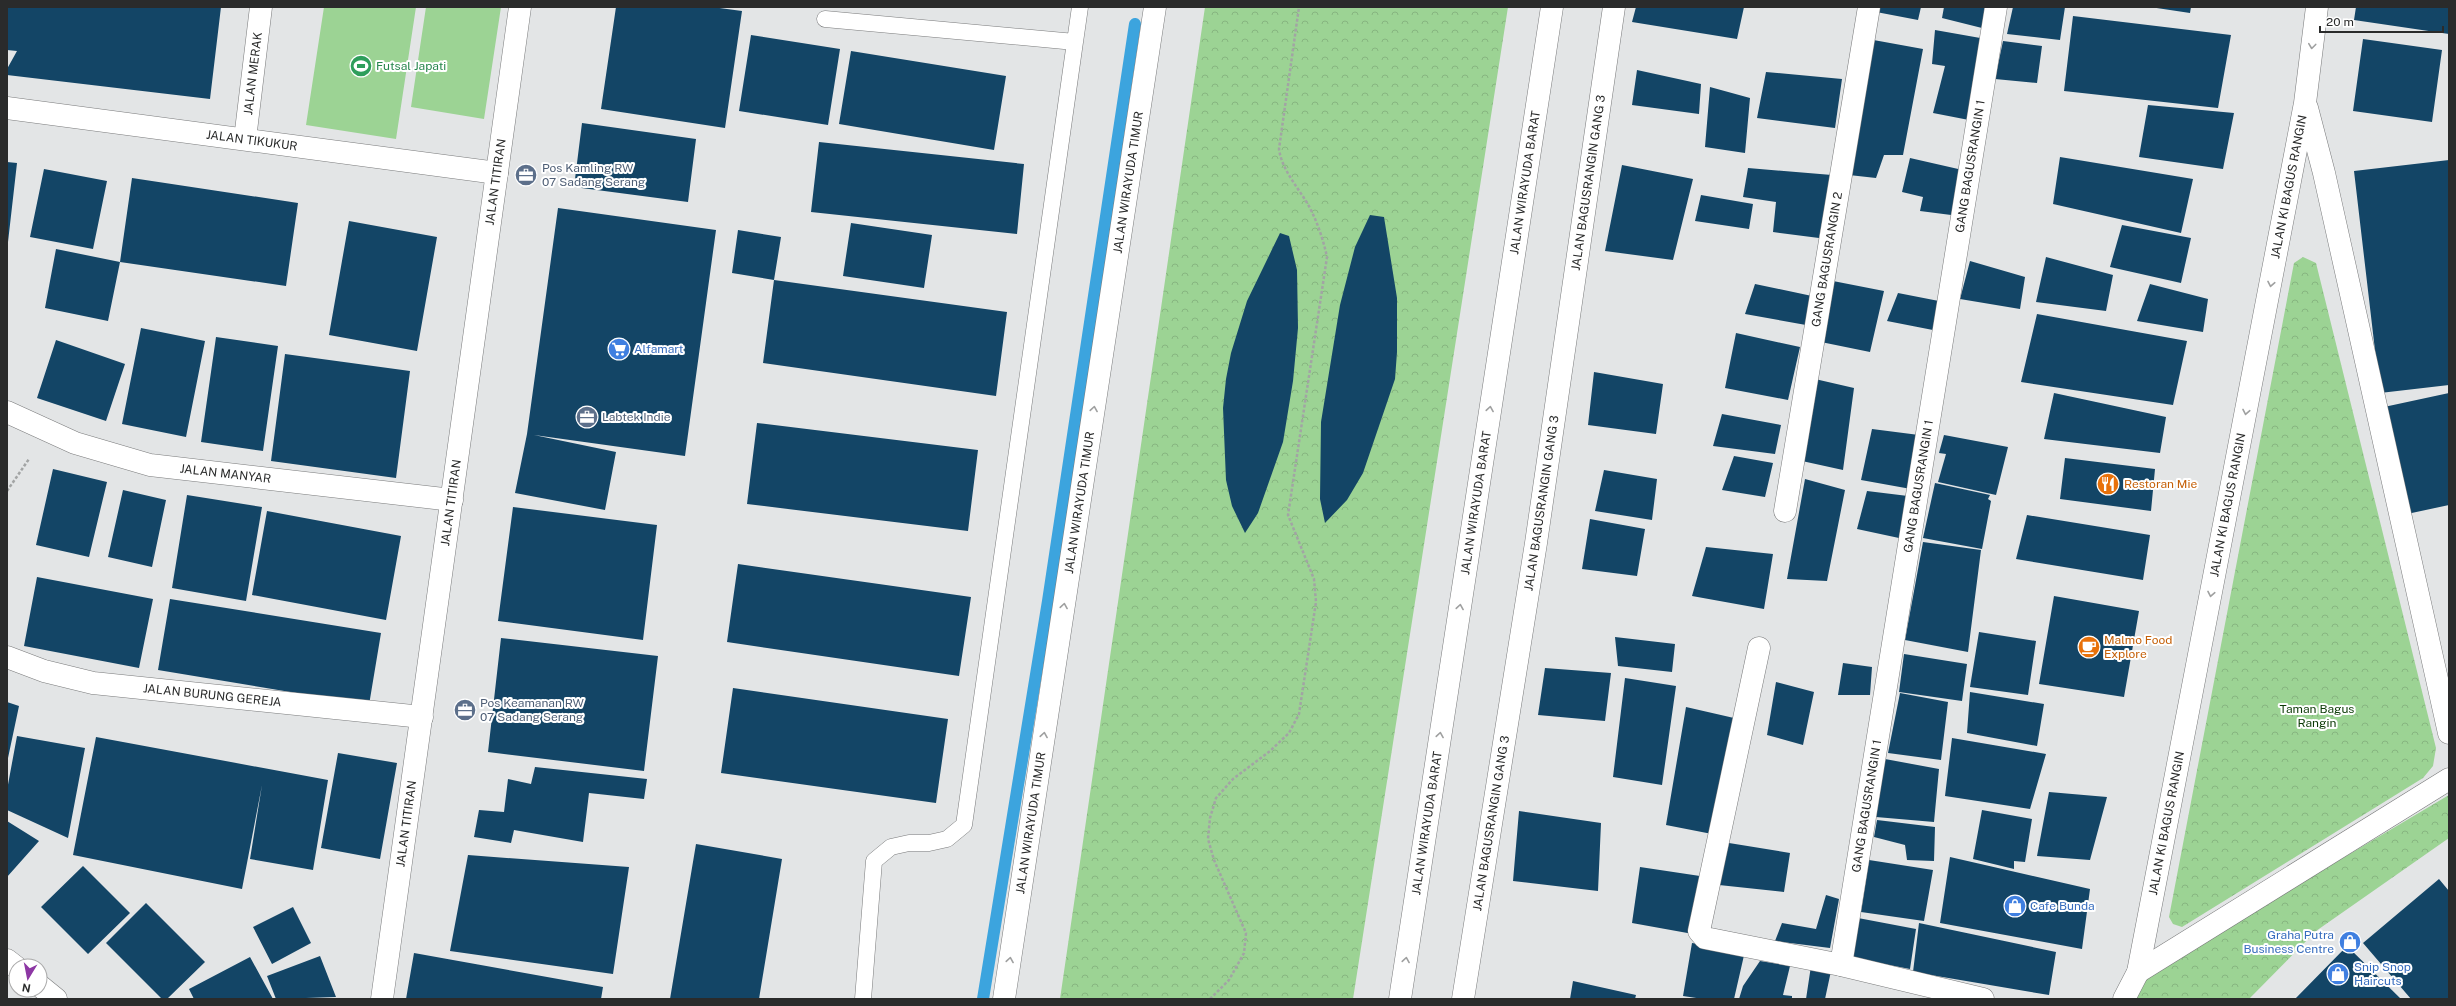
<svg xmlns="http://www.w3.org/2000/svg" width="2456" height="1006" viewBox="0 0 2456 1006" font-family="'Public Sans',sans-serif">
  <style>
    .green { fill: #9cd394 }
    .park { fill: url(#park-crowns) }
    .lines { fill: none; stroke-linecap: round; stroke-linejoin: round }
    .stream { stroke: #3ca4de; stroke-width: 12 }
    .building { fill: #134566 }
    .service-casing { stroke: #7a7b7c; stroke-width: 17 }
    .minor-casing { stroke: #7a7b7c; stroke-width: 23 }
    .path { stroke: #a2a4a4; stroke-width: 2.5; stroke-dasharray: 3 2; stroke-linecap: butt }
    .service { stroke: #fff; stroke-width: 16 }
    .minor { stroke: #fff; stroke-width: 22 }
    .oneway { stroke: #9fa0a0 }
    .labels { text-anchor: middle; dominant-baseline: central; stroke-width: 4; stroke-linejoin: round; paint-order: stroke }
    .leisure-label { font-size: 12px; fill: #27864d; stroke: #fff; text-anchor: start }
    .street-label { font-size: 12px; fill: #2a2b2b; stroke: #fff }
    .service-label { font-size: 12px; fill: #4e5e75; stroke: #fff; text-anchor: start }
    .shop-label { font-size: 12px; fill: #366cbe; stroke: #fff; text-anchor: start }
    .food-label { font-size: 12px; fill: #c56008; stroke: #fff; text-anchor: start }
    .park-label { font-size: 12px; fill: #0b3a05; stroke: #fff }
  </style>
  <defs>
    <pattern id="park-crowns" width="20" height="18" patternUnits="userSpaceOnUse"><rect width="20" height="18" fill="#9cd394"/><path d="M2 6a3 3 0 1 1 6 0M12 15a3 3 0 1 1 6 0" fill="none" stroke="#87b580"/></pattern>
  </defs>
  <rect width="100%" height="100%" fill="#e3e5e6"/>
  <path class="green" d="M324,7H416L396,139L306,125Z
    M426,7H501L484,119L411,107Z"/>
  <path class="park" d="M1205,7H1508L1353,999H1060Z
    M2303,257L2316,263L2436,748L2433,766L2423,778L2182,927L2173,924L2169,917L2294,263Z
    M2449,795V838L2316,931L2249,999H2132L2146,975Z"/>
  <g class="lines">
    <path class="stream" d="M983,999L1048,601L1135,24"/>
  </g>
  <path class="building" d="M7,7H221L210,99L7,75V69L17,51L7,50Z
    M616,7H712L742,11L725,128L601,109Z
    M1636,7H1744L1737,39L1632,22Z
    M1872,7H1921L1918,20L1871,11Z
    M1944,7H1989L1986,29L1942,18Z
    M2013,7H2065L2060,40L2007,34Z
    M2150,7H2191L2190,13Z
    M2356,7H2449V34L2354,20Z
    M2073,16L2231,35L2218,108L2064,91Z
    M1935,30L1986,39L1969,120L1933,113L1945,66L1932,64Z
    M751,35L840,49L828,125L739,111Z
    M1868,39L1923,49L1903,155H1884L1876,178L1849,175Z
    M2363,39L2442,50L2432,122L2353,111Z
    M2003,41L2042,46L2037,83L1995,79Z
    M851,51L1006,76L994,150L839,124Z
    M1637,70L1701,84L1699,114L1632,105Z
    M1766,72L1842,79L1835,128L1757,118Z
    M1710,87L1750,98L1745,153L1705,147Z
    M2148,105L2234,113L2223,169L2139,157Z
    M582,123L696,139L688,202L574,187Z
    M819,142L1024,164L1017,234L811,212Z
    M2060,157L2193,179L2181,233L2053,204Z
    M1910,158L1967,171L1959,216L1920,211L1923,197L1902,192Z
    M2449,160V385L2380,393L2354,171Z
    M7,162L17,163L8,242H7Z
    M1622,165L1693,179L1673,260L1605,251Z
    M1748,168L1832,175L1819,238L1773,232L1776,202L1743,197Z
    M44,169L107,181L93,249L30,237Z
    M132,178L298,203L286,286L120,262L108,321L45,308L56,249L120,262Z
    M1701,195L1753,204L1749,229L1695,221Z
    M558,208L716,230L685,456L534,435L616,452L605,510L515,493L527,434Z
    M1370,215L1384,217L1397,298V352L1395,379L1363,473L1347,500L1325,523L1320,499L1321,422L1340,305L1355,247Z
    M349,221L437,237L417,351L329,335Z
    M851,223L932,235L924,288L843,276Z
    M2122,225L2191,238L2181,283L2110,267Z
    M738,230L781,237L774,280L732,273Z
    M1280,233L1289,236L1297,270L1298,328L1293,381L1283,442L1258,513L1245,533L1232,506L1226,480L1223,408L1226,379L1231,353L1247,301Z
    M2046,257L2113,275L2106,311L2036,302Z
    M1970,261L2025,277L2020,309L1960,299Z
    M774,280L1007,312L996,396L763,363Z
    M1833,281L1884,291L1870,352L1821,342Z
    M1755,284L1812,296L1806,325L1745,314Z
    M2150,284L2208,299L2203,332L2137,321Z
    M1898,293L1944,302L1938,331L1887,321Z
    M2037,314L2187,341L2173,405L2021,382Z
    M141,328L205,341L186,437L122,424Z
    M1736,333L1800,347L1788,400L1725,388Z
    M216,337L278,346L263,451L201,442Z
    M56,340L125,364L106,421L37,398Z
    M285,354L410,371L396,478L271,461Z
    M1594,372L1663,384L1656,434L1588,425Z
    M1815,379L1854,388L1843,470L1802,461Z
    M2054,393L2166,417L2160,453L2044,439Z
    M2449,393V505L2407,514L2384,407Z
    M1722,414L1781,425L1775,454L1713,446Z
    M757,423L978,450L968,531L747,504Z
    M1872,429L1919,435L1911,489L1861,480Z
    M1944,435L2008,447L1996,495L1938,482L1946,454L1939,453Z
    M1734,456L1773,463L1765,497L1722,490Z
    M2065,458L2155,469L2151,511L2060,499Z
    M53,469L107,482L89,557L36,545Z
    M1604,470L1657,479L1652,520L1595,511Z
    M1805,479L1845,490L1827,581L1787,579Z
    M1935,483L1990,495L1988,499L1991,501L1982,549L1923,538Z
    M123,490L166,500L152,567L108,557Z
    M1867,491L1908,496L1899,538L1857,529Z
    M187,495L262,507L246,601L172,588Z
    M513,507L657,525L643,640L498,621Z
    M267,511L401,536L386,620L252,595Z
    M2027,515L2150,535L2143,580L2016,559Z
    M1590,519L1645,529L1637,576L1582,569Z
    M1923,542L1981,550L1968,652L1905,640Z
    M1706,547L1773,554L1764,609L1692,596Z
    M738,564L971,597L959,676L727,642Z
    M37,577L153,599L139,668L24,646Z
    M2054,596L2139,611L2124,697L2039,684Z
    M170,599L381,633L369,705L158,670Z
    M1979,632L2036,641L2028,695L1970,687Z
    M1615,637L1675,644L1672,672L1618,666Z
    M501,638L658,656L644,771L488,752Z
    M1904,654L1967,664L1962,701L1899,692Z
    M1843,663L1872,667L1870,695H1838Z
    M1545,668L1611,673L1605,721L1538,715Z
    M1625,678L1676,686L1662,785L1613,777Z
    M1776,682L1814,692L1803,745L1767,735Z
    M733,688L948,719L936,803L721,773Z
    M1970,692L2044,704L2037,746L1967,733Z
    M1900,693L1948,702L1941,760L1888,753Z
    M7,702L19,706L8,758H7Z
    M1686,707L1734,718L1712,834L1666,825Z
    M17,736L85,748L68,838L7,810V790Z
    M96,737L328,780L313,870L250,859L262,785L242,889L73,855Z
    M1952,738L2046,754L2030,809L1945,796Z
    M338,753L397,763L380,859L321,848Z
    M1885,759L1939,769L1934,822L1876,817Z
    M535,767L647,779L644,799L589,793L583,842L514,830L511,843L474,837L479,810L504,812L508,779L531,784Z
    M2049,792L2107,797L2090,860L2037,856Z
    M1982,810L2032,819L2025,862L2014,861V869L1973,859Z
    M1519,811L1601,823L1598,891L1513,881Z
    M1877,820L1935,827L1934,861L1907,860L1905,845L1874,837Z
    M7,821L39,841L7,877Z
    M1729,843L1790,853L1784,892L1719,885Z
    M696,844L782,859L759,999H670Z
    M468,855L629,867L613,974L450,951Z
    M1950,857L2090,889L2082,949L1940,923Z
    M1869,860L1933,870L1924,921L1861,912Z
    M83,866L130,913L88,954L41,907Z
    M1640,867L1700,876L1693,934L1632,923Z
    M2439,879L2449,891V999H2411L2363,943Z
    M1826,895L1839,899L1830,948L1775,941L1782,923L1816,929Z
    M146,903L205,962L167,999H162L106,943Z
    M293,907L311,943L272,964L253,927Z
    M1858,918L1916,929L1910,969L1852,958Z
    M1919,923L2056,952L2049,995L1913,972Z
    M1692,943L1745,951L1734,999H1703L1683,996Z
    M2347,946L2401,999H2295Z
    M414,953L603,987L601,999H406Z
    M320,956L336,997L276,999L267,976Z
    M250,957L273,999H194L189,989Z
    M1760,961L1790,966L1783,995L1792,996V999H1739L1743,986Z
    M1811,966L1831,971L1825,999H1806Z
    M1573,981L1636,995L1635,999H1570Z"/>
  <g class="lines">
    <g class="service-casing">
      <path id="service" d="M825,19L1075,42L964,825L947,839L929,843H909L891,847L874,861L863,999
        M1075,42L1080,7"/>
    </g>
    <g class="minor-casing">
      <g id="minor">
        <path id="s1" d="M7,108L497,173"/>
        <path d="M2307,108L2324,173L2449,733"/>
        <path id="s2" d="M245,139L261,7"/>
        <path id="s3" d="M7,412L75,443L150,465L452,500"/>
        <path id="s4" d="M1785,511L1869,7"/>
        <path d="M1759,648L1699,931L1705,938L1841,965L1983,999"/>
        <path id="s5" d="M7,657L44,671L93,683L422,717"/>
        <path d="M7,960L16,967"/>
        <path id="s6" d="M1841,965L1996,7"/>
        <path d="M2138,972L2449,779"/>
        <path d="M40,986L56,999"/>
        <path id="s7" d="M382,999L520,7"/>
        <path id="s8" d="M1004,999L1155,7"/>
        <path id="s9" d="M1400,999L1552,7"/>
        <path id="s10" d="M1463,999L1536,543L1614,7"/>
        <path id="s11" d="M2124,999L2138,972L2305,103L2317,7"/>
      </g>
    </g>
    <path class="path" d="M7,491L29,459
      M1210,999L1229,980L1244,953L1246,933L1214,860L1208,839L1210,818L1216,798L1233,779L1270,751L1289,733L1299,714L1316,602L1314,579L1288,515L1327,257C1323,239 1318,224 1310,208C1299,188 1282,171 1279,149L1299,7"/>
    <use href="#service" class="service"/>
    <use href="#minor" class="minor"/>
  </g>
  <defs><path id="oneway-chevron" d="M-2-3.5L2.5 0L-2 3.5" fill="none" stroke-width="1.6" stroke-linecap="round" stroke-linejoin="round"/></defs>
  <g class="oneway">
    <use href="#oneway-chevron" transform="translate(2312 46) rotate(97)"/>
    <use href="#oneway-chevron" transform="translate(2271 284) rotate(101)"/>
    <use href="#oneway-chevron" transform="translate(1094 409) rotate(-81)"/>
    <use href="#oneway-chevron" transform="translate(1490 409) rotate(-81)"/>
    <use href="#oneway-chevron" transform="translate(2246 412) rotate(101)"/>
    <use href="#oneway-chevron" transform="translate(2211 594) rotate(101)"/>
    <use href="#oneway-chevron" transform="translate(1064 606) rotate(-81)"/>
    <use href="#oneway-chevron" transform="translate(1460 607) rotate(-81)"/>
    <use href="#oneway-chevron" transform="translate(1044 735) rotate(-81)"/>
    <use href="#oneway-chevron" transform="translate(1440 735) rotate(-81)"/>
    <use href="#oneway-chevron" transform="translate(1010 960) rotate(-81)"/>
    <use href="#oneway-chevron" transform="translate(1406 960) rotate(-81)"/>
  </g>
  <defs>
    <g id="stadium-disc" transform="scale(1.15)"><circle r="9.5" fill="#2e9e5b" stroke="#fff"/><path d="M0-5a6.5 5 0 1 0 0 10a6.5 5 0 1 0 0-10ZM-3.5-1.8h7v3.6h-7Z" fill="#fff"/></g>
    <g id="office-disc" transform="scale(1.15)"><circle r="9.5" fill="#5c6f8a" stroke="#fff"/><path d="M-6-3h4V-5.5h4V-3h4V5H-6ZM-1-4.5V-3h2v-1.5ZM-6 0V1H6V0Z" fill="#fff"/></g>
    <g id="supermarket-disc" transform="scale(1.15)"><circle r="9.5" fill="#3f7fe0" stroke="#fff"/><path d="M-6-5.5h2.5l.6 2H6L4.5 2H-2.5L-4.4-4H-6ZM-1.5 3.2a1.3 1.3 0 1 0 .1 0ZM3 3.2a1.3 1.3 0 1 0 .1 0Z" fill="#fff"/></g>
    <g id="restaurant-disc" transform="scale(1.15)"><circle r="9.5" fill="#e8710a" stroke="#fff"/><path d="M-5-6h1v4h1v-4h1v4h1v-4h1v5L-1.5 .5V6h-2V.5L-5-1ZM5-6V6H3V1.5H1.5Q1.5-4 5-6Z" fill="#fff"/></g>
    <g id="cafe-disc" transform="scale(1.15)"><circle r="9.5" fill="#e8710a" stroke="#fff"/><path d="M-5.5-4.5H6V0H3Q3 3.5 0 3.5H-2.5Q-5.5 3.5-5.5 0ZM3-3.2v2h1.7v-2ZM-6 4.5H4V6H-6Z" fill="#fff"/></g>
    <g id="shop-disc" transform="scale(1.15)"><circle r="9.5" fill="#3f7fe0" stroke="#fff"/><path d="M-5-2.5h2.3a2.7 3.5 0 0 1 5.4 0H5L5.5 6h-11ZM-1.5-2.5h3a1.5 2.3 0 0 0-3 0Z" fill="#fff"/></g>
  </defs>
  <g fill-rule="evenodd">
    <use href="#stadium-disc" x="361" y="66"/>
    <use href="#office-disc" x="526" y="175"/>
    <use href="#supermarket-disc" x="619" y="349"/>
    <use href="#office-disc" x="587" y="417"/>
    <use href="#restaurant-disc" x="2108" y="484"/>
    <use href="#cafe-disc" x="2089" y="647"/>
    <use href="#office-disc" x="465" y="710"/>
    <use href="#shop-disc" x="2015" y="906"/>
    <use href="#shop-disc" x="2350" y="942"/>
    <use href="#shop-disc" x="2338" y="974"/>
  </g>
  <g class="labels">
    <g class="leisure-label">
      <text x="376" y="66">Futsal Japati</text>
    </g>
    <g class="street-label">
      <text stroke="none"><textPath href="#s2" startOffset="66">JALAN MERAK</textPath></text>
      <text stroke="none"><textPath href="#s1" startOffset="247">JALAN TIKUKUR</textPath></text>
      <text stroke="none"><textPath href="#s6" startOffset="809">GANG BAGUSRANGIN 1</textPath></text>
      <text stroke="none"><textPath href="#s7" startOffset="825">JALAN TITIRAN</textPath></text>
      <text stroke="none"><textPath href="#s8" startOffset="826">JALAN WIRAYUDA TIMUR</textPath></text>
      <text stroke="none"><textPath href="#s9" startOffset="826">JALAN WIRAYUDA BARAT</textPath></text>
      <text stroke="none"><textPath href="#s10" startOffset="826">JALAN BAGUSRANGIN GANG 3</textPath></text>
      <text stroke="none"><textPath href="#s11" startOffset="830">JALAN KI BAGUS RANGIN</textPath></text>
      <text stroke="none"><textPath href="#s4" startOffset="255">GANG BAGUSRANGIN 2</textPath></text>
      <text stroke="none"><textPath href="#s3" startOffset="229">JALAN MANYAR</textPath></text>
      <text stroke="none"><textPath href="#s6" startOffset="485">GANG BAGUSRANGIN 1</textPath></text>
      <text stroke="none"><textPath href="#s7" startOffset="501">JALAN TITIRAN</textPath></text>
      <text stroke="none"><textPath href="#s8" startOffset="502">JALAN WIRAYUDA TIMUR</textPath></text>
      <text stroke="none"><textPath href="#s9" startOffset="502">JALAN WIRAYUDA BARAT</textPath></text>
      <text stroke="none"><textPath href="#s10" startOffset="502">JALAN BAGUSRANGIN GANG 3</textPath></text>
      <text stroke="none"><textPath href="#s11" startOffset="506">JALAN KI BAGUS RANGIN</textPath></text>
      <text stroke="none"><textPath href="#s5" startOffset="210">JALAN BURUNG GEREJA</textPath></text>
      <text stroke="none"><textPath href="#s6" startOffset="161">GANG BAGUSRANGIN 1</textPath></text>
      <text stroke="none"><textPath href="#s8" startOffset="178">JALAN WIRAYUDA TIMUR</textPath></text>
      <text stroke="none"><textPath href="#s9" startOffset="178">JALAN WIRAYUDA BARAT</textPath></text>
      <text stroke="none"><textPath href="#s11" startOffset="182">JALAN KI BAGUS RANGIN</textPath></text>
      <text stroke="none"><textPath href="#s7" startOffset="177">JALAN TITIRAN</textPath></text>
      <text stroke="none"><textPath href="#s10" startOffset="178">JALAN BAGUSRANGIN GANG 3</textPath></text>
    </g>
    <g class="service-label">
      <text x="542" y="168">Pos Kamling RW<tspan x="542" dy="14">07 Sadang Serang</tspan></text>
      <text x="602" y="417">Labtek Indie</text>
      <text x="480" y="703">Pos Keamanan RW<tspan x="480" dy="14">07 Sadang Serang</tspan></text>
    </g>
    <g class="shop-label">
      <text x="634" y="349">Alfamart</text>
      <text x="2030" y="906">Cafe Bunda</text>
      <text x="2334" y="935" text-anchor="end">Graha Putra<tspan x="2334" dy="14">Business Centre</tspan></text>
      <text x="2354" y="967">Snip Snop<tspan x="2354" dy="14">Haircuts</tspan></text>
    </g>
    <g class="food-label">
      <text x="2124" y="484">Restoran Mie</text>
      <text x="2104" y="640">Malmo Food<tspan x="2104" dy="14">Explore</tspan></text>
    </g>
    <g class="park-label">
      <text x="2317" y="709">Taman Bagus<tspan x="2317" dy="14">Rangin</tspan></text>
    </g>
  </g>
  <rect width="2456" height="1006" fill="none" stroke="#2a2b2b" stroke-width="16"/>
  <g transform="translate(28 978) rotate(190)"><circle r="19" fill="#ffffff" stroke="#aaaaaa"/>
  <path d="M0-3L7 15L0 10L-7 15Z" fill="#8d37a4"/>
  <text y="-6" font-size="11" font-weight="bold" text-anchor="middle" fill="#2a2b2b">N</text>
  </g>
  <path d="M2320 26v6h123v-6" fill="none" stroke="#2a2b2b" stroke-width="2"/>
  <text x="2326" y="26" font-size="12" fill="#2a2b2b" stroke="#ffffff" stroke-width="3" paint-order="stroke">20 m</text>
</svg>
